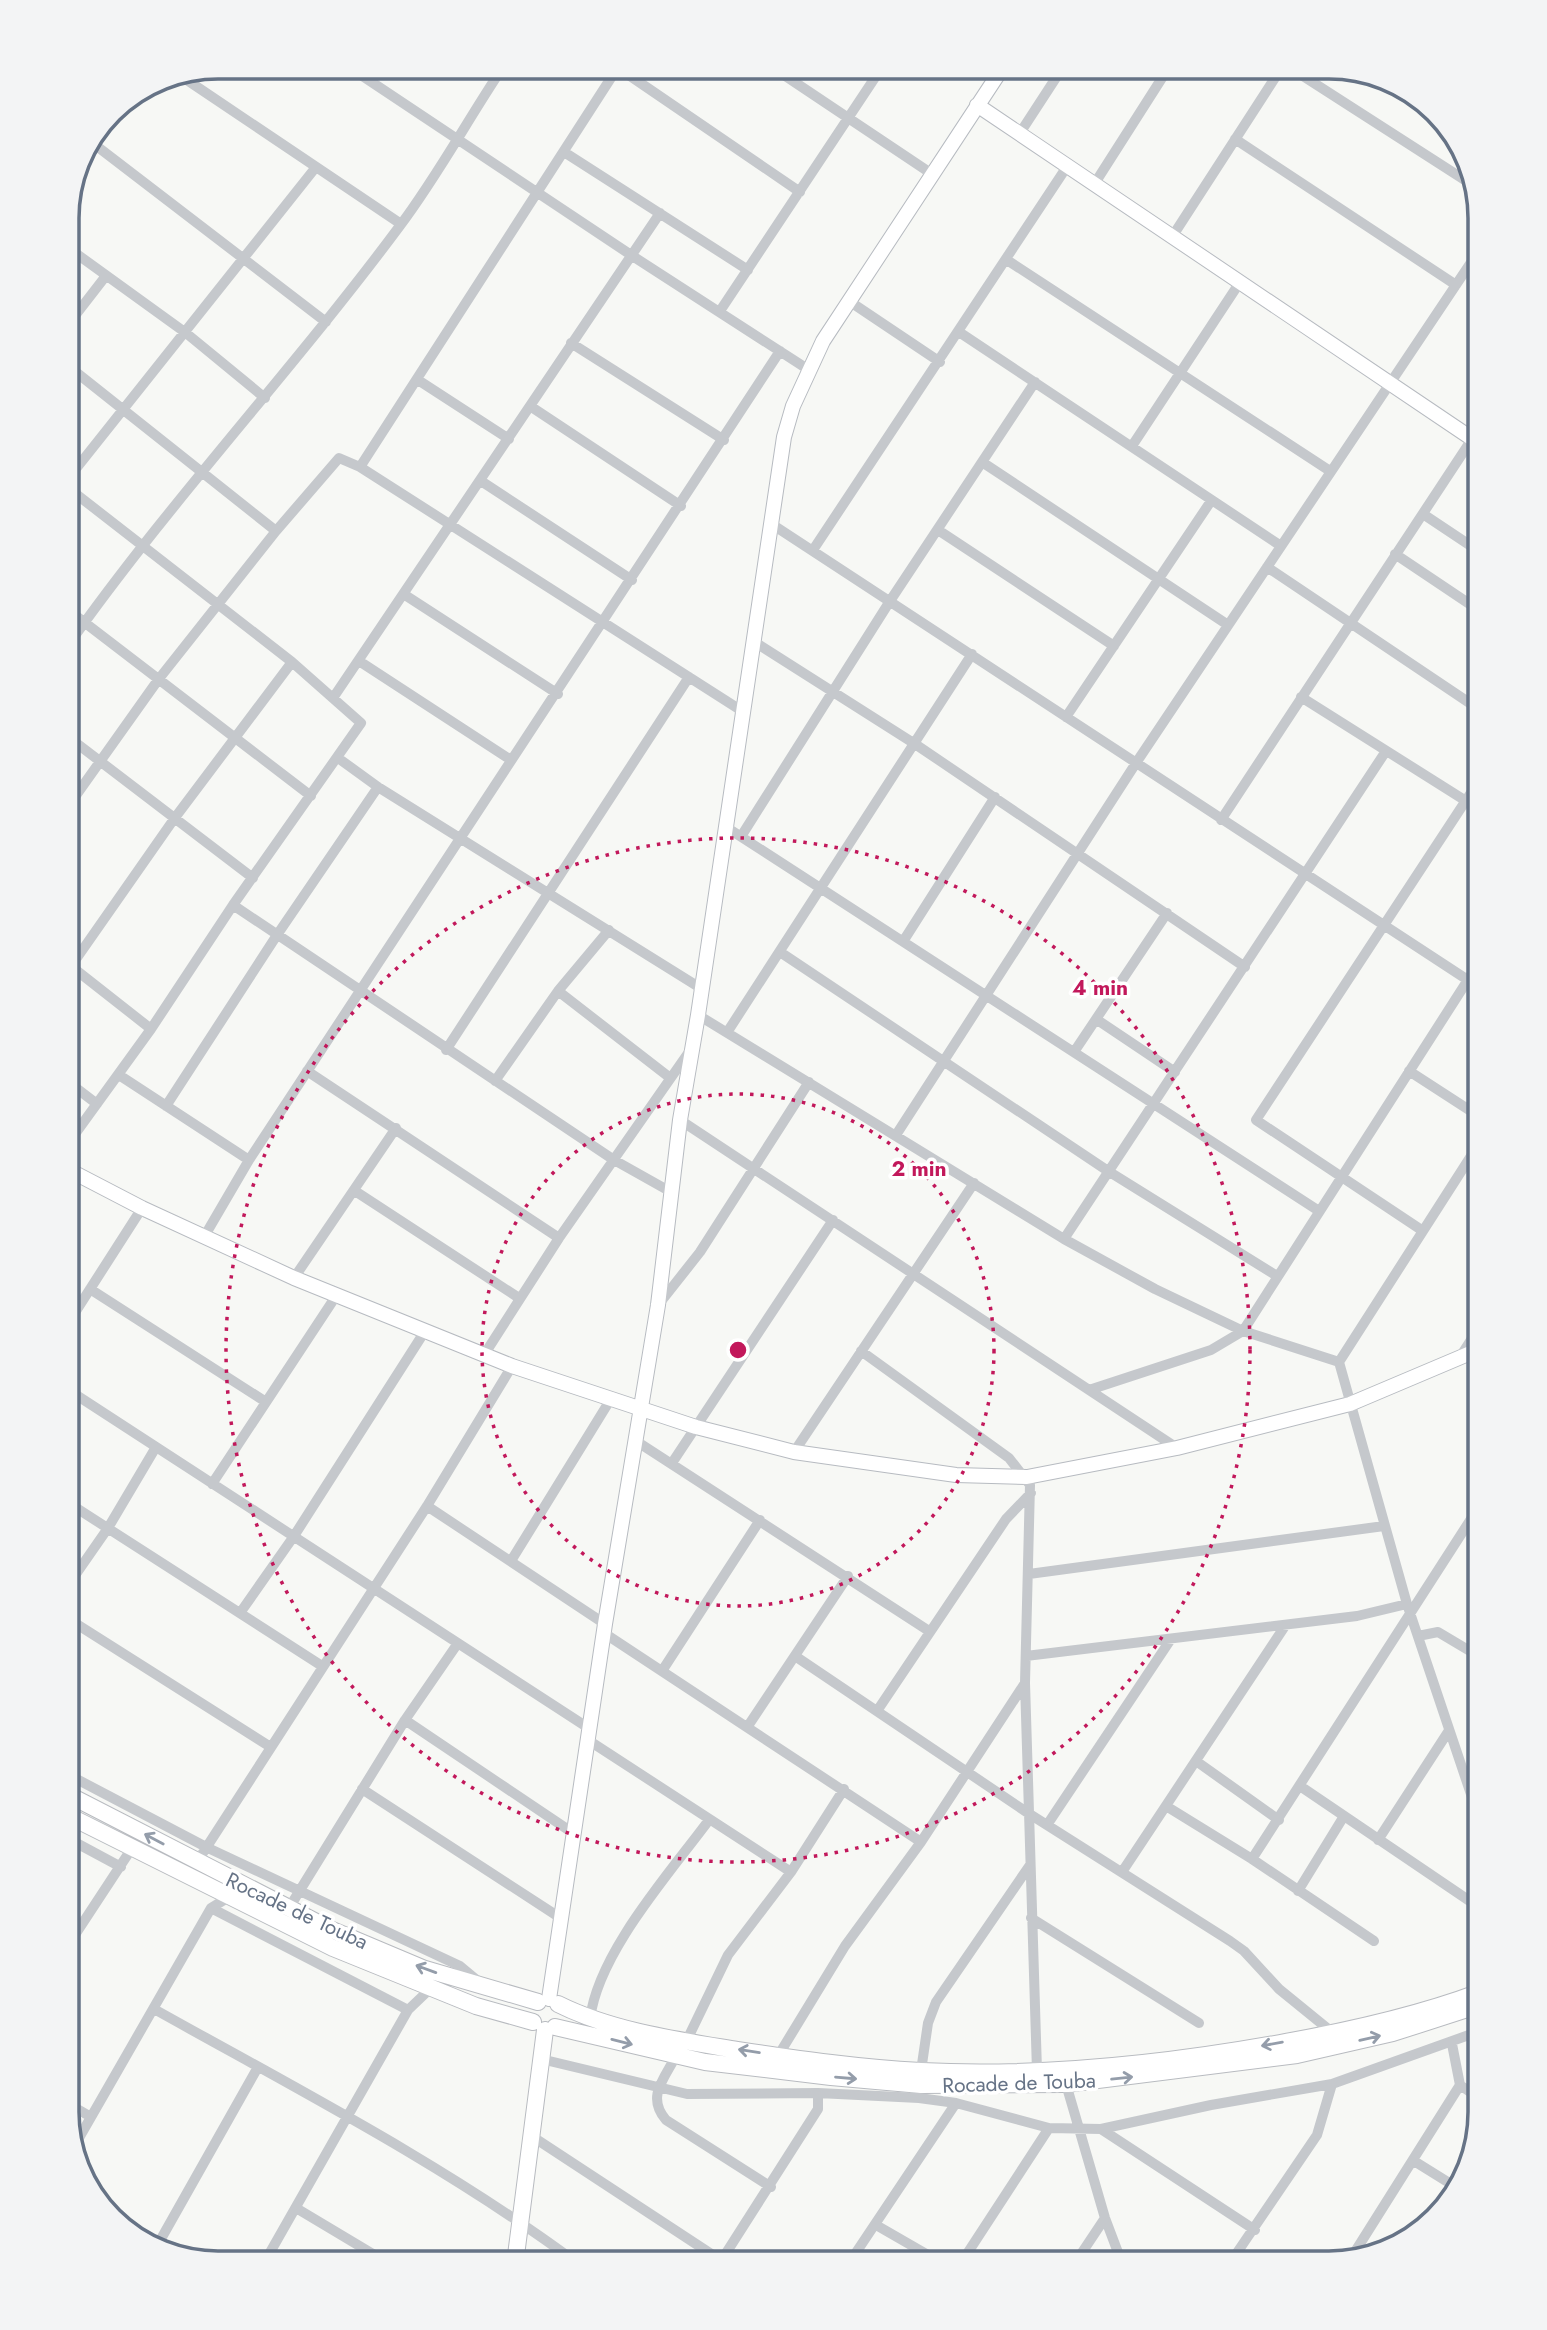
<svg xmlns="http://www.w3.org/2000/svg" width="1547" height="2330" viewBox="0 0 1547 2330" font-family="Jost,sans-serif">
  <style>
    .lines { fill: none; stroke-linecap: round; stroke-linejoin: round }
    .secondary-casing { stroke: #b7bbc1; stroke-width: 16 }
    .primary-casing { stroke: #b8bbc0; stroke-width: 18 }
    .street { stroke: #c5c8cc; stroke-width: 10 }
    .secondary { stroke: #fff; stroke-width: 14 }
    .primary { stroke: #fff; stroke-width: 16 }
    .oneway { stroke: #949daa }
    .ring { fill: none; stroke: #c2185b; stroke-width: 3.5; stroke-dasharray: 3.5 7 }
    .labels { text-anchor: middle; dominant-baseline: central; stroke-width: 7; stroke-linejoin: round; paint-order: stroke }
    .street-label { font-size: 21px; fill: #667386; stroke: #fff }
    .rim { fill: none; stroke: #667386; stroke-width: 3.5 }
    .centre { fill: #c2185b; stroke: #fff; stroke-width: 3.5 }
    .ring-label { font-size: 21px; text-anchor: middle; font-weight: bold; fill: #c2185b; stroke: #fff; stroke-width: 7; stroke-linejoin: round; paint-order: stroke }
  </style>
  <rect width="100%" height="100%" fill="#f7f8f5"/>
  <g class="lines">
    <g class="secondary-casing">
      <path id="secondary" d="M977,105L1480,444
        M67,1169L142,1208L294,1278L512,1366L696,1427L794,1452L956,1475L1027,1477L1177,1448L1350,1404L1480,1349
        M549,1999L605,1624L658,1305L680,1120L698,1015L784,437L793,406L823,341L1003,67"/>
    </g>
    <g class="primary-casing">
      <path id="primary" d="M67,1794L330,1929L425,1969L538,2002
        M67,1815L333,1948L476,2006L533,2022
        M558,2004C612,2031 677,2040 737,2050C798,2059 860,2068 921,2071C1040,2077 1163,2064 1280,2043C1348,2031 1416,2016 1480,1992
        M555,2027L705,2062L831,2077L921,2085L1066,2084L1297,2055L1393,2033L1480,2005
        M515,2263L545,2030"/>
    </g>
    <path class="street" d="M349,67L631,255L809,370
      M617,67L800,192
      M772,67L932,174
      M1289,67L1471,184
      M178,74L401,224
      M1020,133L1063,67
      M1235,139L1456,285
      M90,141L326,322
      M564,152L748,270
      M1095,183L1169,67
      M1172,237L1282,67
      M67,247L186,333L265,398
      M1007,260L1330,471
      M849,301L940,362
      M720,311L882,67
      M67,326L105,277
      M959,332L1281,546
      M571,343L724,440
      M67,365L276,531
      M418,380L509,439
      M530,406L681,506
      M1132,446L1240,282
      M982,462L1228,625
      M360,467L618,67
      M67,480L316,167
      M481,481L632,580
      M1423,514L1480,552
      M770,523L1480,988
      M938,530L1114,646
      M813,550L1068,165
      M1395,554L1480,611
      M1267,567L1480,710
      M405,595L558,694
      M67,609L311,796
      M753,641L915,744L1245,967
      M67,647C170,501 292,371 399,227C437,177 468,119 503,67
      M359,661L511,760
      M1301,697L1466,801
      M333,698L660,213
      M1066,717L1211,501
      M67,736L253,878
      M338,758L378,787L702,989
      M67,808L158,680L276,531L339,458L360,467L742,711
      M1221,820L1472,439
      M726,827L1319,1211
      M742,835L890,601L1035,382
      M233,905L614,1160L671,1192
      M904,940L995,797
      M780,952L1108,1171L1277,1276
      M67,963L151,1029
      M67,972L174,819L292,662
      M558,991L669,1077
      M698,1015L1064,1239L1155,1289L1243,1331L1339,1362L1407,1604L1480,1821
      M1096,1019L1175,1072
      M728,1031L972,654
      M446,1050L689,677
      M1074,1052L1167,913
      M307,1071L559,1238
      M1409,1071L1480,1117
      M119,1075L249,1160
      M67,1081L97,1104
      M495,1081L558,991L609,930
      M166,1106L277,935L378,787
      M680,1120L1177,1448
      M896,1135L1136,763L1480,249
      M67,1145L151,1029L233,905L361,723L292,662L67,487
      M355,1191L519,1298
      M1423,1231L1256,1120L1480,779
      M204,1237L249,1160L780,351
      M1064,1239L1386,751
      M294,1278L396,1128
      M90,1289L266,1402
      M659,1304L700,1252L809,1082
      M67,1325L142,1208
      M861,1351L1009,1458L1030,1485L1025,1683L1037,2071
      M484,1355L559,1238L691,1049
      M1460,1357L1480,1326
      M1339,1362L1480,1142
      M67,1389L590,1729
      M1089,1390L1211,1350L1243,1331L1480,961
      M636,1441L929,1631
      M794,1452L974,1183
      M672,1463L833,1220
      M212,1484L336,1296
      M67,1502L322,1666
      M427,1506L605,1624
      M511,1561L612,1397
      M1029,1574L1384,1526
      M67,1587L108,1528L156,1447
      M240,1613L294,1536L425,1331
      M67,1618L269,1746
      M604,1633L921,1842
      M1418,1636L1438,1632L1480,1657
      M795,1656L1028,1813L1230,1941L1244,1951L1279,1989L1333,2033
      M1026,1656L1357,1616L1407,1604
      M662,1671L760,1520
      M877,1711L1006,1519L1031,1493
      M405,1720L573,1833
      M748,1726L848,1576
      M588,1740L791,1872
      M1196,1761L1279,1820
      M67,1774L208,1848L460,1966L478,1981
      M1465,1776L1480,1785
      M1300,1786L1480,1908
      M362,1789L562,1919
      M1166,1806L1252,1859L1374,1941
      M1047,1825L1171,1639
      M67,1838L121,1867
      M1378,1840L1448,1732
      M1252,1859L1480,1505
      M197,1862L427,1506L512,1366
      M1122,1872L1285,1626
      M1298,1891L1344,1816
      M211,1908L408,2010
      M289,1908L405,1720L458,1643
      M1031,1918L1199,2023
      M67,1947L132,1848
      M154,2009C297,2089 445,2165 577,2263
      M590,2019C598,1953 669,1874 709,1820
      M686,2042L728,1955L791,1872L844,1789
      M676,2056C664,2079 646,2097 666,2120L771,2187
      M778,2056L845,1946L921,1842L1025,1683
      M541,2059L687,2094L818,2093L919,2098L956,2103L1049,2128L1101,2129L1211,2105L1332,2084L1480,2031
      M921,2071L928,2023L936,2002L1030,1865
      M1066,2084L1105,2218L1122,2263
      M1460,2085L1480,2099
      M67,2103L91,2117
      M1101,2129L1255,2230
      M533,2137L725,2263
      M75,2145L211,1908L229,1897
      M1414,2161L1459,2189
      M296,2208L388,2263
      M876,2225L942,2263
      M132,2237L137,2239
      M157,2246L258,2067
      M1351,2258L1460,2085L1452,2044
      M721,2261L818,2109V2093
      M264,2263L408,2010L430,1989
      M849,2263L956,2103
      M961,2263L1049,2128
      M1075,2263L1105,2218
      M1230,2263L1317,2135L1332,2084"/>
    <use href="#secondary" class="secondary"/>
    <use href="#primary" class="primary"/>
  </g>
  <defs><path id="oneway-shaft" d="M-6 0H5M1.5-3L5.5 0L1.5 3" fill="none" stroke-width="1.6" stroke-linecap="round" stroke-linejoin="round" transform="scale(1.75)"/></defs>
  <g class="oneway">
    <use href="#oneway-shaft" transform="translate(154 1839) rotate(-152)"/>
    <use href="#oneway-shaft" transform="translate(426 1969) rotate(-160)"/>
    <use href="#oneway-shaft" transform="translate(1370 2038) rotate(-13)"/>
    <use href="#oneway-shaft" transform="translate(622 2042) rotate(14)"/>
    <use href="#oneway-shaft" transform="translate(1272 2044) rotate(170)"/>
    <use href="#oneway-shaft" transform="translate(749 2051) rotate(-171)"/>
    <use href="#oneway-shaft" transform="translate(846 2078) rotate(5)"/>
    <use href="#oneway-shaft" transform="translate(1122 2078) rotate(-6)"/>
  </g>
  <g class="ring">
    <circle cx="738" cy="1350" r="256"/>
    <circle cx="738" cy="1350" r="512"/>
  </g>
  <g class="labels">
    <g class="street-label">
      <text transform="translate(297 1911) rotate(25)">Rocade de Touba</text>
      <text transform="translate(1019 2083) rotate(-2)">Rocade de Touba</text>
    </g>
  </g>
  <path d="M0 0H1547V2330H0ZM218 79H1329A139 139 0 0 1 1468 218V2112A139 139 0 0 1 1329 2251H218A139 139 0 0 1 79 2112V218A139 139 0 0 1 218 79Z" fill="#f3f4f5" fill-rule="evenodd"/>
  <path class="rim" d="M218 79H1329A139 139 0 0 1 1468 218V2112A139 139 0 0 1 1329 2251H218A139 139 0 0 1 79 2112V218A139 139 0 0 1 218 79Z"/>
  <circle cx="738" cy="1350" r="10" class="centre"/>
  <g class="ring-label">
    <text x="1100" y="995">4 min</text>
    <text x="919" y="1176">2 min</text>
  </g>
</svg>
